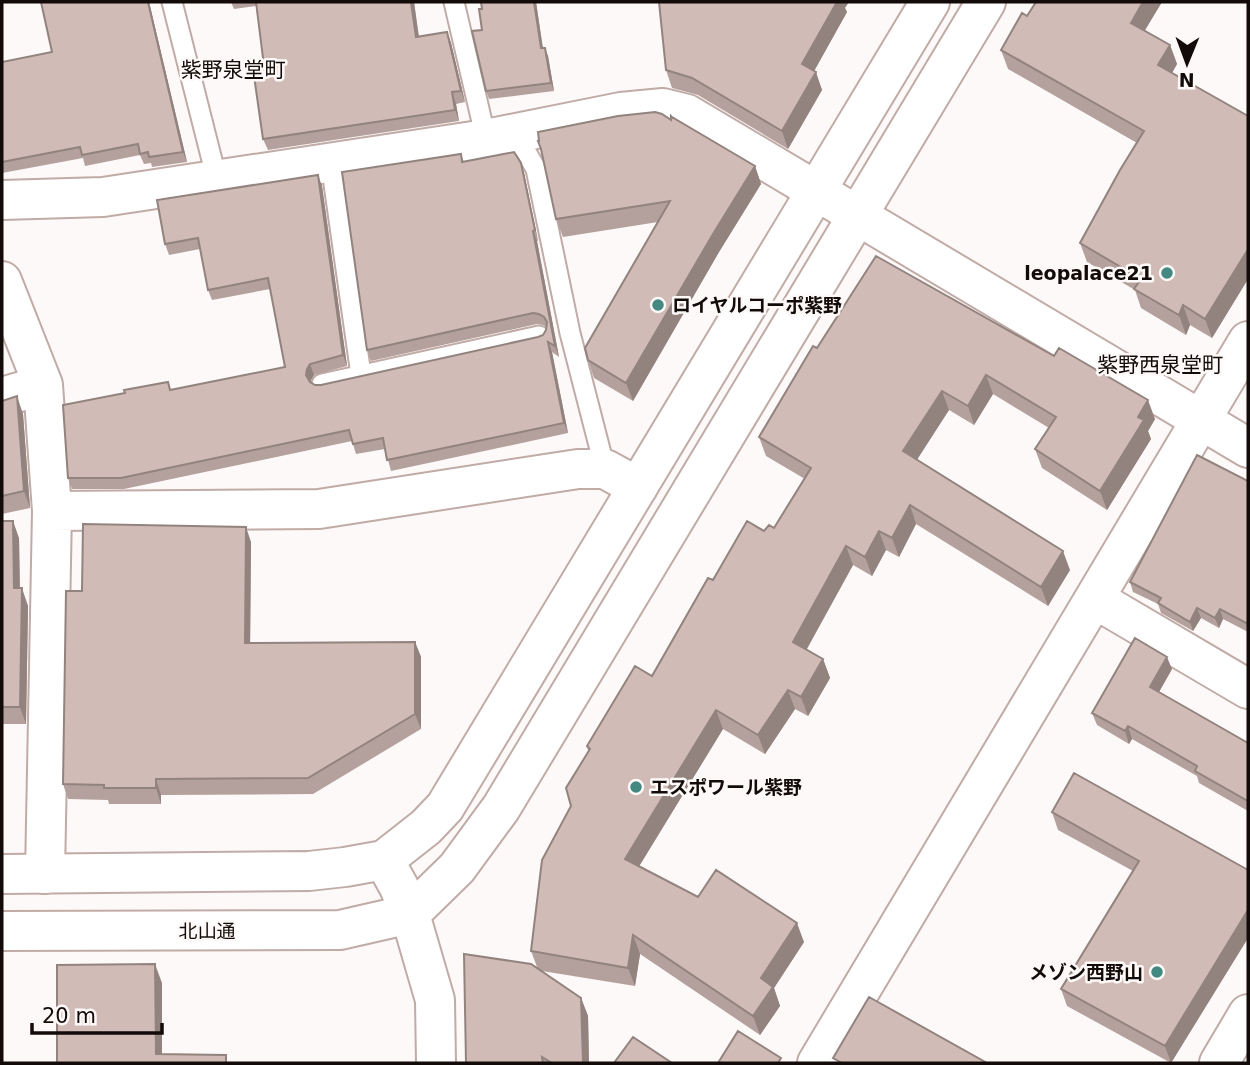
<svg xmlns="http://www.w3.org/2000/svg" width="1250" height="1065" viewBox="0 0 1250 1065" font-family="'DejaVu Sans','Noto Sans JP',sans-serif">
  <style>
    .lines { fill: none; stroke-linecap: round; stroke-linejoin: round }
    .lane-casing { stroke: #c0aba6; stroke-width: 23 }
    .street-casing { stroke: #c0aba6; stroke-width: 42 }
    .secondary-casing { stroke: #c0aba6; stroke-width: 42 }
    .lane { stroke: #fff; stroke-width: 19 }
    .street { stroke: #fff; stroke-width: 38 }
    .secondary { stroke: #fff; stroke-width: 38 }
    .wall { fill: #b4a19d }
    .shaded-wall { fill: #92837f }
    .building { fill: #d1bbb6; stroke: #92837f; stroke-width: 2 }
    .poi-dot { fill: #448981; stroke: #fdf9f8; stroke-width: 2.5 }
    .labels { text-anchor: middle; dominant-baseline: central; stroke-width: 5; stroke-linejoin: round; paint-order: stroke }
    .poi-label { font-size: 19px; font-weight: bold; fill: #120b09; stroke: #fdf9f8; text-anchor: end }
    .street-label { font-size: 19px; fill: #120b09; stroke: #fdf9f8 }
    .neighbourhood-label { font-size: 21px; fill: #120b09; stroke: #fdf9f8 }
  </style>
  <rect width="100%" height="100%" fill="#fdf9f8"/>
  <g class="lines">
    <g class="lane-casing">
      <path id="lane" d="M172,2L217,180
        M454,2L486,139
        M515,133L536,169L570,333L605,469
        M331,163L361,375
        M322,384L539,336"/>
    </g>
    <g class="street-casing">
      <path id="street" d="M2,200L103,197L486,139L621,112L663,108L687,114L1248,448
        M2,281L43,385L52,511L45,874
        M2,397L43,385
        M52,511L319,509L578,469H605L638,487
        M1095,599L1248,689
        M817,1063L1248,341
        M1219,1063L1248,1014"/>
    </g>
    <g class="secondary-casing">
      <path id="secondary" d="M384,860L399,887L410,914L435,1000L436,1063
        M2,874L309,871L345,867L384,860L426,827L445,807L930,2
        M410,914L457,868L501,808L986,2
        M2,931L340,930L410,914"/>
    </g>
    <use href="#lane" class="lane"/>
    <use href="#street" class="street"/>
    <use href="#secondary" class="secondary"/>
  </g>
  <path class="wall" d="M149,2L187,162L152,167L151,163L144,164L140,155L85,166L83,158L2,173V62L52,52Z
    M231,2H414L419,36L447,32L451,43L465,102L456,104L459,121L268,150L263,139L265,74L256,6L234,9Z
    M536,2L543,48L548,56L554,91L489,99L486,91L482,30V9Z
    M1036,2H1162L1144,30L1170,45L1177,64L1172,73L1248,116V279L1212,338L1190,325L1186,335L1141,308L1135,290L1087,262L1080,243L1137,143L1008,69L1001,50L1027,16Z
    M845,8L847,12L814,71L822,90L788,149L698,95L672,88L666,70Z
    M538,141L755,166L761,184L719,252L633,401L594,378L588,360L658,222L563,237L556,219L543,154Z
    M461,154L464,162L524,173L538,241H537L559,357L552,352L568,433L391,471L385,449L356,454L352,441L124,489H72L68,478L171,390L285,367L270,289L212,300L208,290L200,249L169,255L165,244L322,186L347,366L314,375L311,380L310,382L315,385H321L538,337L543,335L546,330L547,327L543,325L537,324L371,361L367,350Z
    M876,256L1155,419L1148,431L1151,439L1107,510L1042,468L1035,449L1049,428L993,394L974,425L949,410L917,460L1070,570L1048,606L916,524L899,557L886,550L872,576L853,565L807,649L823,659L830,678L808,716L795,709L765,754L723,729L639,866L698,897L804,942L774,988L780,1006L760,1035L640,954L635,986L542,971L581,998L588,1016L589,1063H466L537,967L531,951L571,806L588,751L587,746L652,676L713,580L764,531L774,528L805,479L766,456L759,437Z
    M2,401L23,414L30,508L2,514Z
    M1248,481V632L1223,619L1219,628L1201,618L1193,631L1161,613L1158,604L1133,592L1130,582Z
    M2,521L19,538L20,588L28,606L26,724H2Z
    M251,542L250,643L415,642L421,657V729L313,794L161,795V804H109L108,800L68,799L63,784L82,591Z
    M1172,669L1159,692L1248,743V811L1199,783L1197,776L1132,739L1129,744L1097,725L1092,713Z
    M1052,812L1248,870V938L1171,1063L1067,1006L1061,989L1133,871L1058,830Z"/>
  <path class="shaded-wall" d="M148,2H149L187,162L183,152Z
    M411,2H414L420,48L416,37Z
    M534,2H536L544,57L541,48Z
    M837,2H849L845,8L847,12L808,82L802,64Z
    M1143,2H1162L1138,42L1131,23Z
    M447,32L451,43L465,102L461,91Z
    M1170,45L1177,64L1165,85L1158,65Z
    M545,48L548,56L554,91L551,83Z
    M816,72L822,90L788,149L782,131Z
    M452,92L456,104L459,121L455,110Z
    M521,163L524,173L538,241L535,230Z
    M755,166L761,184L719,252L633,401L626,383L713,234Z
    M318,175L322,186L347,366L343,355Z
    M533,231L537,241L559,357L555,346Z
    M1247,251L1248,255V279L1212,338L1205,319Z
    M1183,305L1190,325L1186,335L1179,315Z
    M548,342L552,352L568,433L564,423Z
    M310,364L314,375L311,380L310,386L306,375L307,369Z
    M986,375L993,394L974,425L968,406Z
    M942,391L949,410L910,470L903,451Z
    M17,396L23,414L30,508L24,491Z
    M1148,400L1155,419L1148,431L1151,439L1107,510L1100,491L1138,417Z
    M910,505L916,524L899,557L892,538Z
    M13,521L19,538L20,605L14,588Z
    M246,527L251,542L250,658L245,643Z
    M879,531L886,550L872,576L865,557Z
    M846,546L853,565L800,661L793,642Z
    M1063,551L1070,570L1048,606L1041,587Z
    M22,588L28,606L26,724L20,707Z
    M1197,608L1201,618L1193,631L1190,622Z
    M1220,609L1223,619L1219,628L1215,618Z
    M415,642L421,657V729L415,714Z
    M1167,657L1172,669L1155,699L1150,687Z
    M823,659L830,678L808,716L801,697Z
    M788,690L795,709L765,754L758,735Z
    M716,710L723,729L632,878L625,859Z
    M1128,726L1132,739L1129,744L1125,731Z
    M156,779L161,795V804L156,788Z
    M1248,910V938L1171,1063L1165,1046Z
    M797,923L804,942L774,988L780,1006L760,1035L753,1016L761,978Z
    M633,935L640,954L635,986L628,968Z
    M155,964L162,983V1063L156,1054Z
    M581,998L588,1016L589,1063H583Z"/>
  <path class="building" d="M41,2H148L183,152L149,157L148,152L140,154L138,144L82,155L80,147L2,162V62L52,52Z
    M256,2H411L416,37L447,32L461,91L452,92L455,110L263,139L254,76L265,74Z
    M481,2H534L541,48H545L551,83L486,91L472,31L482,30L479,9H482Z
    M659,2H837L802,64L816,72L782,131L692,78L666,70Z
    M1036,2H1143L1131,23L1170,45L1158,65L1248,116V252L1247,251L1205,319L1183,305L1179,315L1134,289L1141,279L1080,243L1120,170L1144,131L1001,50L1022,13L1027,16Z
    M655,112L662,114L671,120V116L672,117L755,166L713,234L626,383L588,360L585,348L670,201L556,219L541,149L538,141H539L538,132L618,116Z
    M514,152L521,163L535,230L533,231L555,346L548,342L564,423L387,460L383,438L353,444L349,430L121,478H68L63,405L125,393L124,390L168,382L170,390L285,367L268,278L208,290L198,238L165,244L157,200L318,175L343,355L310,364L307,369L306,375L310,382L315,385H321L538,337L543,335L546,330L547,322L544,317L539,314L533,313L367,350L342,172L461,154L462,162Z
    M876,256L1054,356L1059,348L1148,400L1138,417L1144,420L1100,491L1035,449L1056,417L986,375L968,406L942,391L903,451L1063,551L1041,587L910,505L892,538L879,531L865,557L846,546L793,642L823,659L801,697L788,690L758,735L716,710L625,859L698,897L716,870L797,923L761,978L773,987L753,1016L633,935L628,968L531,951L542,860L571,806L566,788L590,749L587,746L635,666L652,676L708,578L713,580L747,521L764,531L769,525L774,528L811,468L759,437L813,346L817,348Z
    M17,396L24,491L2,496V401Z
    M1197,455L1248,481V624L1220,609L1215,618L1197,608L1190,622L1158,603L1161,598L1130,582Z
    M2,521H13L14,588H22L20,707H2Z
    M83,524L246,527L245,643L415,642V714L308,778L156,779V788H104V785L63,784L66,591H82Z
    M1135,638L1167,657L1150,687L1248,743V801L1195,771L1197,766L1128,726L1125,731L1092,713Z
    M1074,773L1248,870V910L1165,1046L1061,989L1139,861L1052,812Z
    M464,954L531,964L581,998L583,1063H552L542,1057L543,1063H466Z
    M155,964L156,1054L226,1055V1063H57V965Z
    M869,997L987,1063H842L833,1058Z
    M738,1031L781,1058L778,1063H718Z
    M633,1037L672,1063H614Z"/>
  <g class="poi-dot">
    <circle cx="1167" cy="273" r="7"/>
    <circle cx="658" cy="305" r="7"/>
    <circle cx="636" cy="787" r="7"/>
    <circle cx="1157" cy="972" r="7"/>
  </g>
  <g class="labels">
    <g class="poi-label">
      <text x="1153" y="273">leopalace21</text>
      <text x="672" y="305" text-anchor="start">ロイヤルコーポ紫野</text>
      <text x="650" y="787" text-anchor="start">エスポワール紫野</text>
      <text x="1143" y="972">メゾン西野山</text>
    </g>
    <g class="street-label">
      <text x="207" y="931">北山通</text>
    </g>
    <g class="neighbourhood-label">
      <text x="233" y="70">紫野泉堂町</text>
      <text x="1160" y="365">紫野西泉堂町</text>
    </g>
  </g>
  <rect width="1250" height="1065" fill="none" stroke="#120b09" stroke-width="7"/>
  <g transform="translate(1187 63) rotate(181)" stroke="#fdf9f8" stroke-width="5" paint-order="stroke">
  <path d="M0-5L12 26L0 18L-12 26Z" fill="#120b09"/>
  <text y="-10" font-size="19" font-weight="bold" text-anchor="middle" fill="#120b09">N</text>
  </g>
  <path d="M32 1023v10h130v-10" fill="none" stroke="#120b09" stroke-width="3.5"/>
  <text x="42" y="1023" font-size="21" fill="#120b09" stroke="#fdf9f8" stroke-width="5" paint-order="stroke">20 m</text>
</svg>
